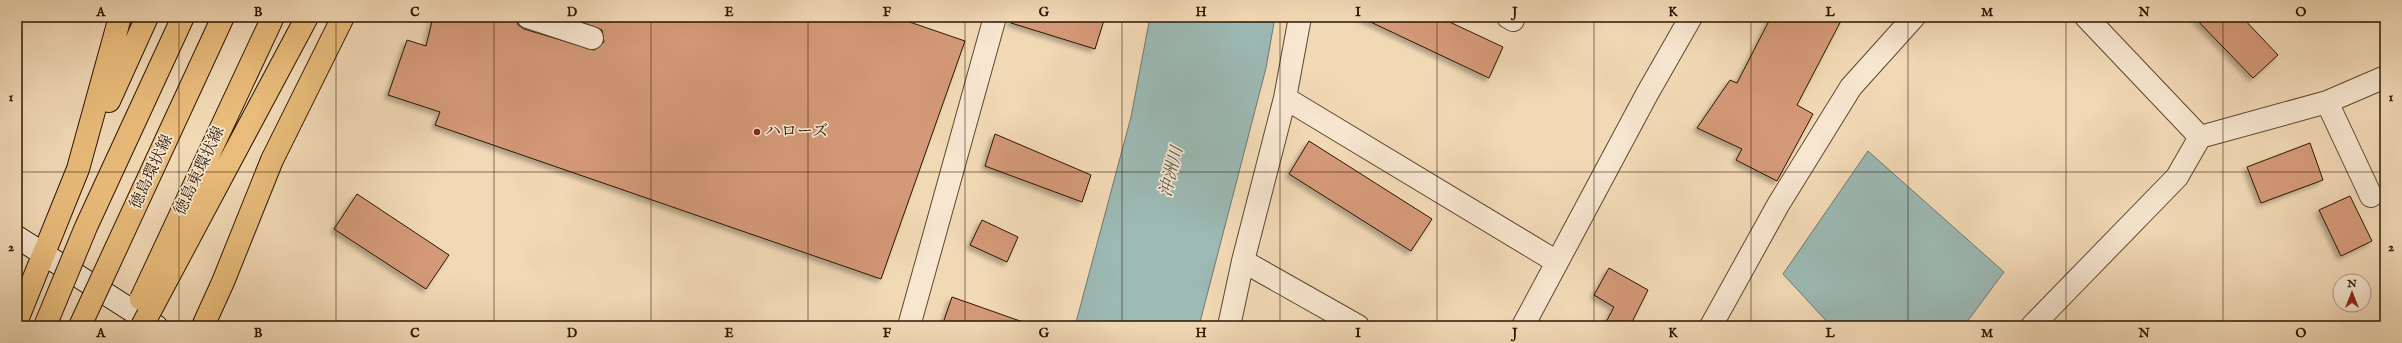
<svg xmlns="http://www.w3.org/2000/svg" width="2402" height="343" viewBox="0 0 2402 343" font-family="'IM FELL English','Noto Serif JP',serif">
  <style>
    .water { fill: #9cb9b4; stroke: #6f786c }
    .building { fill: #d49978; stroke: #2b1600; filter: url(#shadow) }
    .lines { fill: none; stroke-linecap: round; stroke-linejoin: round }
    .street-casing { stroke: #5d472e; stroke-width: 24 }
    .secondary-casing { stroke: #2b1600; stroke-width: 24 }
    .primary-casing { stroke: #2b1600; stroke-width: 24 }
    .street { stroke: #f7e6d0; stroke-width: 22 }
    .secondary { stroke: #f7e6d0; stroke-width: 22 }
    .primary { stroke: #e9bc7b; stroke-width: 22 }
    .primary-bridge-casing { stroke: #2b1600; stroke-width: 24; stroke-linecap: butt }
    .primary-bridge { stroke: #e9bc7b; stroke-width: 22 }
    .grid { fill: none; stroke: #2b1600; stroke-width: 1; stroke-opacity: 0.55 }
    .poi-dot { fill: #8f2418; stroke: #f7e6d0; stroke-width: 1.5 }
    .labels { text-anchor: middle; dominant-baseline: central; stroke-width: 3.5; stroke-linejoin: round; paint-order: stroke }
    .poi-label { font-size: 16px; fill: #2b1600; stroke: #f7e6d0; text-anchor: start }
    .street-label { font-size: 16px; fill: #2b1600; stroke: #f7e6d0 }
    .water-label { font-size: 17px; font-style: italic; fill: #534f3f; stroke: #f7e6d0 }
    .neatline { fill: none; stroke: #2b1600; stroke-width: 1.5 }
    .grid-label { font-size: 13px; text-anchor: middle; font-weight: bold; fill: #2b1600 }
  </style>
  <defs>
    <filter id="shadow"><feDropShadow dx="-3.5" dy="3.5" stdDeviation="2" flood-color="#0004"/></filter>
  </defs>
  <rect width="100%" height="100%" fill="#f2d9b6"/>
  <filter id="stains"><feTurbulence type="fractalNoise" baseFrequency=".005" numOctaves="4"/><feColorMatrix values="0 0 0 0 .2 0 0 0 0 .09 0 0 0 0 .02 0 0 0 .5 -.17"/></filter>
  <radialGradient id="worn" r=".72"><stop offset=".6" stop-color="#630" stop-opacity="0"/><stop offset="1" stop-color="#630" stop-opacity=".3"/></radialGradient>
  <path class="water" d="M1150,17H1275L1266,68L1199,326H1075L1131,117Z
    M1868,151L2004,272L1964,326H1831L1783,274Z"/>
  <path class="building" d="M433,17H516L518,25L524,29L594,50L604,42L602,30L568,17H895L965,41L881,279L435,125L440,112L388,95L407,40L426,46Z
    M1011,17H1105L1095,49L1011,23Z
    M1360,17H1439L1503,47L1489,78Z
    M1771,17H1843L1797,105L1813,114L1777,181L1736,160L1742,149L1697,128L1730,80L1737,83Z
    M2194,17H2242L2278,55L2253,78Z
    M995,134L1091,175L1082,202L985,166Z
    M1309,141L1432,219L1411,251L1289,174Z
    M2310,143L2323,180L2261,203L2247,167Z
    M357,194L449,255L426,289L334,229Z
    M2350,196L2372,241L2341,256L2319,210Z
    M982,220L1018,237L1007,262L970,245Z
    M1609,268L1648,290L1630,326H1604L1614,307L1594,295Z
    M952,297L1023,322V326H942Z"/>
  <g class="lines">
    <g class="street-casing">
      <path id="street" d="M528,17L592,38
        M1508,17L1513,20
        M2086,17L2200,137
        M1285,98L1557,262
        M2327,102L2371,196
        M1243,261L1358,326
        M909,326L995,17
        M1229,326L1243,261L1285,98L1300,17
        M1523,326L1647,94L1691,17
        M1711,326L1778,205L1851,87L1914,17
        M2032,326L2177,177L2200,137L2327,102L2385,77"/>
    </g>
    <g class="secondary-casing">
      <path id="secondary" d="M17,237L156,326"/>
    </g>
    <g class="primary-casing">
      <path id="primary" d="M109,101L147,17
        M17,320L78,169L120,17
        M203,326L223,282L272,160L343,17"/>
    </g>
    <use href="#street" class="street"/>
    <use href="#secondary" class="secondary"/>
    <use href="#primary" class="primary"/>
    <g class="primary-bridge-casing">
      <path id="primary-bridge" d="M141,299L273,17
        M45,326L86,227L183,17
        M80,326L223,17
        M142,326L307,17"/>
    </g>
    <use href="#primary-bridge" class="primary-bridge"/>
  </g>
  <path class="grid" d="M179,17V326M336,17V326M494,17V326M651,17V326M808,17V326M965,17V326M1122,17V326M1280,17V326M1437,17V326M1594,17V326M1751,17V326M1908,17V326M2066,17V326M2223,17V326M17,172H2385"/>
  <circle class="poi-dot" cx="757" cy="132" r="4"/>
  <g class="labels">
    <g class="poi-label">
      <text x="765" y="132">ハローズ</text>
    </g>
    <g class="street-label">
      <text transform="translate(200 171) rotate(-65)">徳島東環状線</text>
      <text transform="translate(152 172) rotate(-65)">徳島環状線</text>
    </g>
    <g class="water-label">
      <text transform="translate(1172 172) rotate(-76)">沖洲川</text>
    </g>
  </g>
  <rect width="2402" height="343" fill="none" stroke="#f2d9b6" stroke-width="44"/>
  <g transform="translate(2352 293)"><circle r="19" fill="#f7e6d0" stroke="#a5937d"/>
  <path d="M0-3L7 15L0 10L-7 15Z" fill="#8f2418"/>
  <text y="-6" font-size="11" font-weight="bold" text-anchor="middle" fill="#2b1600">N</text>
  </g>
  <rect x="22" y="22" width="2358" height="299" class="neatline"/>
  <g class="grid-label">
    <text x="101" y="16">A</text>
    <text x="258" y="16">B</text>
    <text x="415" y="16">C</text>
    <text x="572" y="16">D</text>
    <text x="729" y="16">E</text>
    <text x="887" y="16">F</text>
    <text x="1044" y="16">G</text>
    <text x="1201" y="16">H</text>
    <text x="1358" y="16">I</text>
    <text x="1515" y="16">J</text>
    <text x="1673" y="16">K</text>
    <text x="1830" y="16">L</text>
    <text x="1987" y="16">M</text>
    <text x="2144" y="16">N</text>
    <text x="2301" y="16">O</text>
    <text x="11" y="101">1</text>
    <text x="2391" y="101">1</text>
    <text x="11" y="251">2</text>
    <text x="2391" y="251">2</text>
    <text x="101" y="337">A</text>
    <text x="258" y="337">B</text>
    <text x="415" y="337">C</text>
    <text x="572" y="337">D</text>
    <text x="729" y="337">E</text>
    <text x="887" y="337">F</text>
    <text x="1044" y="337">G</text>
    <text x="1201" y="337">H</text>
    <text x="1358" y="337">I</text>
    <text x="1515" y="337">J</text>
    <text x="1673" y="337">K</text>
    <text x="1830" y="337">L</text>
    <text x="1987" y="337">M</text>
    <text x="2144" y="337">N</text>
    <text x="2301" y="337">O</text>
  </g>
  <rect width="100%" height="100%" filter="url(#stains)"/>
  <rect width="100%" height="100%" fill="url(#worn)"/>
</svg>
